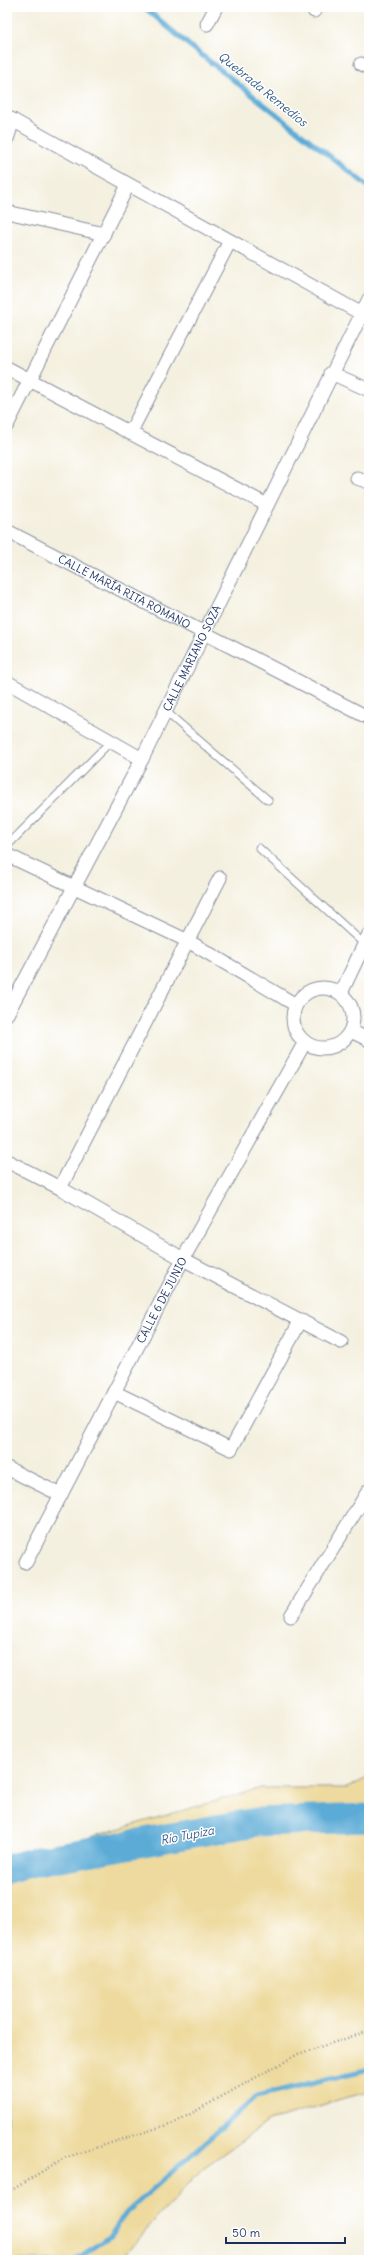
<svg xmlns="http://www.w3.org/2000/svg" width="376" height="2267" viewBox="0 0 376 2267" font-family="Delius,sans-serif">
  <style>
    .sand { fill: #eeda9e; stroke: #84847e }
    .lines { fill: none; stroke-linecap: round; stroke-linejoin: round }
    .stream { stroke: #5cabd6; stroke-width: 5 }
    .river { stroke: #5cabd6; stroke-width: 29 }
    .service-casing { stroke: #88909e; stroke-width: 9 }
    .minor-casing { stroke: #88909e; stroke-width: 15 }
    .path { stroke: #88909e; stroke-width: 2.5; stroke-dasharray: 1 3; stroke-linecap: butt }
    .service { stroke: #fff; stroke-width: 7 }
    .minor { stroke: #fff; stroke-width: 13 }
    .labels { text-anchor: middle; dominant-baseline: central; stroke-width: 3; stroke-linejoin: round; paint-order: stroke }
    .street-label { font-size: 11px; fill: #1b2f5e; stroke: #fff }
    .water-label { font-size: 12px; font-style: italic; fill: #325a88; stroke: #fff }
  </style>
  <rect width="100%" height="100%" fill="#fff"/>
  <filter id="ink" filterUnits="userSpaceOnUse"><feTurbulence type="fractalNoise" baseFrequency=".025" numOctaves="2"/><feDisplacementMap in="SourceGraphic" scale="8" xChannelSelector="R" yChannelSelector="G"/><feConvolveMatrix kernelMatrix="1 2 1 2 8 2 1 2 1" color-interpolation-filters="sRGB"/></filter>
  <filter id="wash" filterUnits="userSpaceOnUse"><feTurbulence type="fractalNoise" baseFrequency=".012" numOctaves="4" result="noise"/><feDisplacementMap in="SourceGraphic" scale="16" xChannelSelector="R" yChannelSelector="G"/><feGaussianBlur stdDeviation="0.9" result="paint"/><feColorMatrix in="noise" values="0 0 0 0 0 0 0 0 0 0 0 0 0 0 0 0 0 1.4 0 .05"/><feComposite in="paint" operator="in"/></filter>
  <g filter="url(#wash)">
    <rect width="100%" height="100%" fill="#f4f0df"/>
    <path class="sand" d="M369,1777V2092L341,2099L268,2122L203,2168L140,2236L122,2260H7V1855L45,1850L261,1788H347Z"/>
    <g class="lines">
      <path class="stream" d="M144,7L189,45L369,187
        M75,2260L110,2236L126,2213L257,2096L369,2069"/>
      <path class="river" d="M7,1869L37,1861L256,1822L369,1818"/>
    </g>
  </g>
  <g filter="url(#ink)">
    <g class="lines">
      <g class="service-casing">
        <path id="service" d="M165,711L268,800
          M7,846L111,741
          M259,848L363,943"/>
      </g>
      <g class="minor-casing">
        <g id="minor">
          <path d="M314,11L316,7"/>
          <path d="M207,24L216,7"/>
          <path d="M361,64L369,68"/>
          <path d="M7,117L362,314"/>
          <path d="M7,139L13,120"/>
          <path d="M7,212L104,234"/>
          <path d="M7,368L267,505"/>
          <path d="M331,373L369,390"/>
          <path d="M7,425L128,185"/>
          <path d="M130,433L230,241"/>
          <path d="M357,478L369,482"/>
          <path id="s1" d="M7,531L369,718"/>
          <path d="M7,682L142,759"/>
          <path d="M7,855L188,941L296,1005"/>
          <circle cx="323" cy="1018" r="30"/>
          <path d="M341,993L369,934"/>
          <path id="s2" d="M7,1014L142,759L369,299"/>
          <path d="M351,1031L369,1040"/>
          <path d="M7,1161L60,1188L183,1259L341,1342"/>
          <path d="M60,1188L220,878"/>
          <path d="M114,1392L231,1449L301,1320"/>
          <path d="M7,1468L61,1495"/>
          <path id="s3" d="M26,1562L183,1259L305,1042"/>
          <path d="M291,1616L369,1490"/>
        </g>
      </g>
      <path class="path" d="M7,2193L64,2158L176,2122L298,2054L369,2031"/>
      <use href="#service" class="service"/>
      <use href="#minor" class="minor"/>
    </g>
  </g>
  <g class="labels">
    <g class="street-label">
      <text stroke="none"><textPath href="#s1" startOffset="132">CALLE MARÍA RITA ROMANO</textPath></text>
      <text stroke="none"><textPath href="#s2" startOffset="401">CALLE MARIANO SOZA</textPath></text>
      <text stroke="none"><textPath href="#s3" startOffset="295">CALLE 6 DE JUNIO</textPath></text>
    </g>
    <g class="water-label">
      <text transform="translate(263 89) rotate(39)">Quebrada Remedios</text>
      <text transform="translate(187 1835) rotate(-11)">Río Tupiza</text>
    </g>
  </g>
  <rect width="376" height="2267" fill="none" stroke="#fff" stroke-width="24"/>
  <path d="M226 2237v6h119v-6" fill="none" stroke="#1b2f5e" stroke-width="2"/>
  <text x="232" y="2237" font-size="12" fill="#1b2f5e" stroke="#ffffff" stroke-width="3" paint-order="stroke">50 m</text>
</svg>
